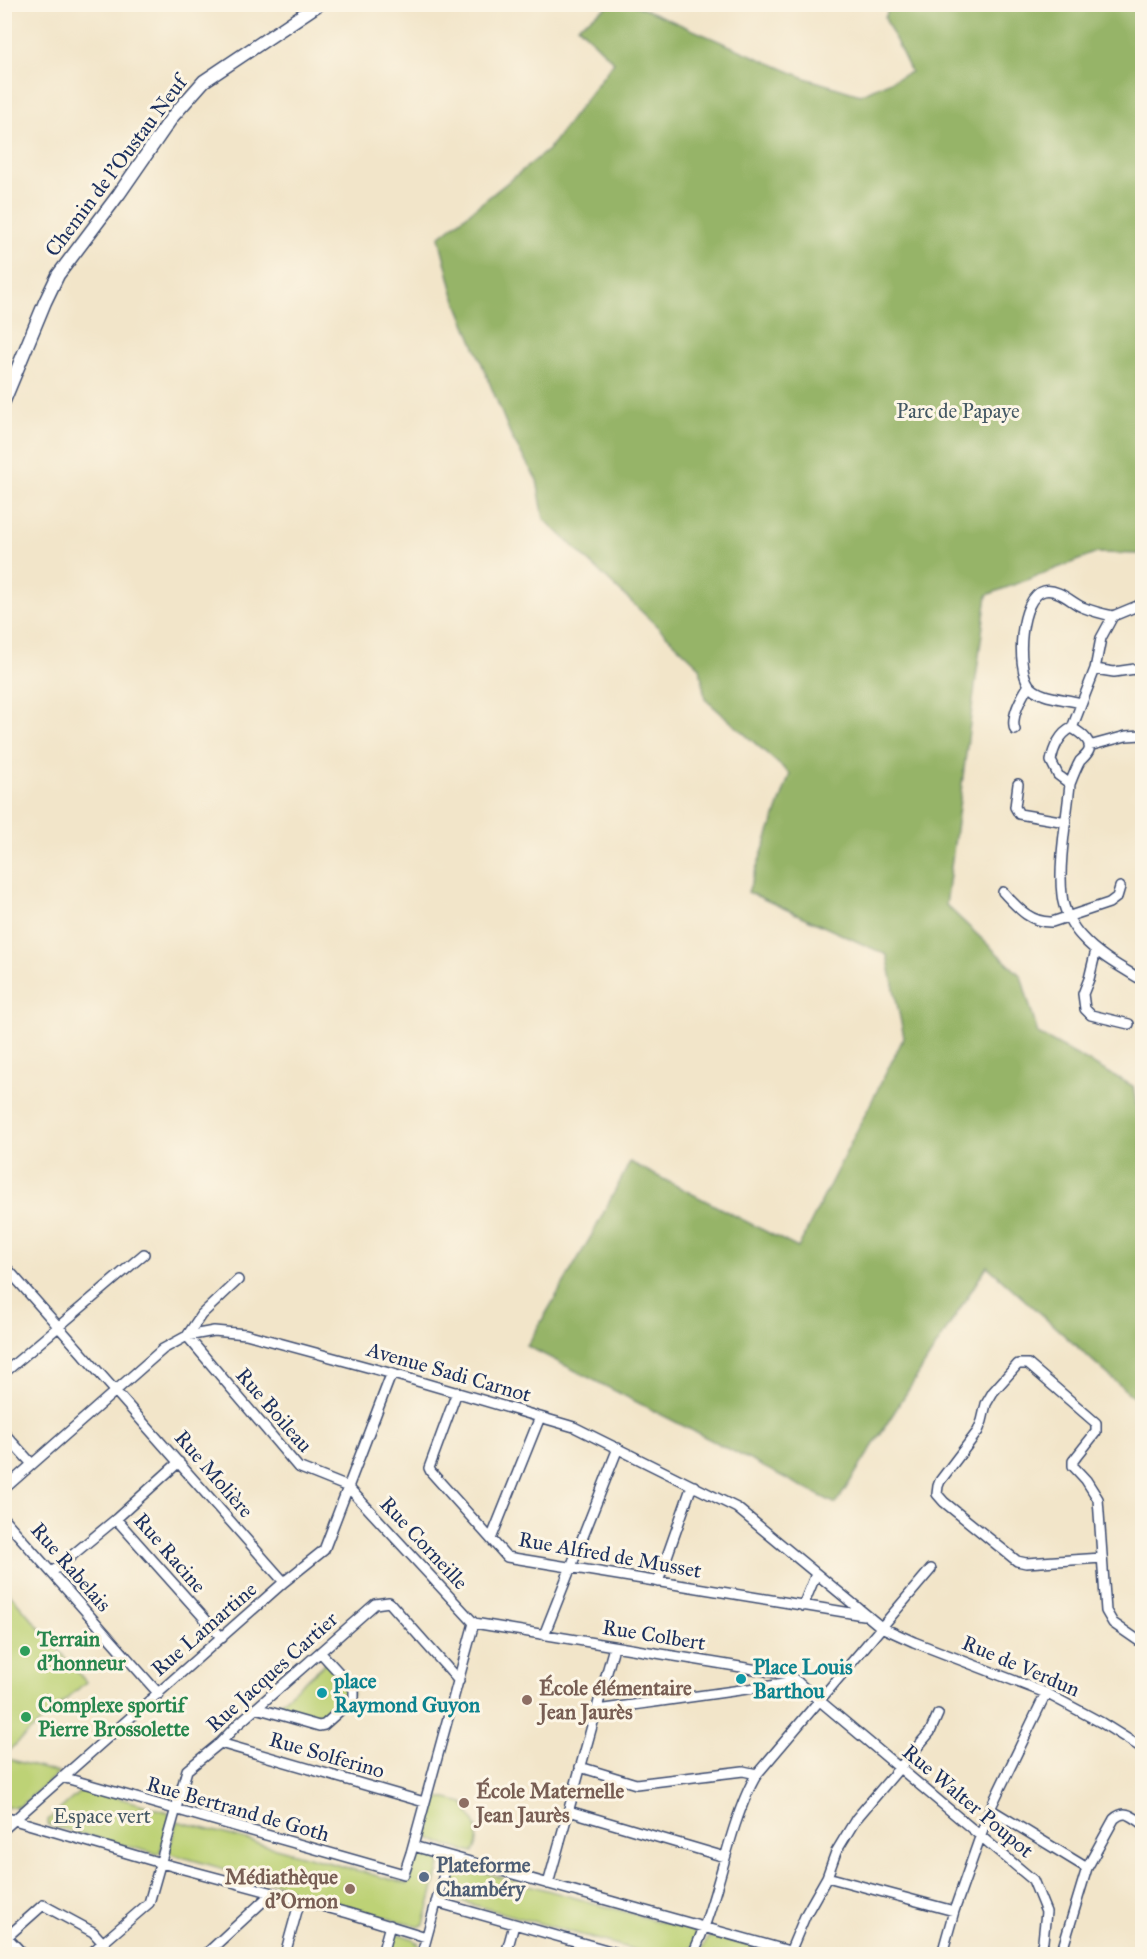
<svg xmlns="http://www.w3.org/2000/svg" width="1147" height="1959" viewBox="0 0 1147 1959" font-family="'IM FELL Great Primer',serif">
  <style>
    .green { fill: #bdd276; stroke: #6c806a; stroke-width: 1.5 }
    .forest { fill: #96b467; stroke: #587262; stroke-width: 1.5 }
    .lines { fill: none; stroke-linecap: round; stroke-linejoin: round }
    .minor-casing { stroke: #3b4a6e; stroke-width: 12 }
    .tertiary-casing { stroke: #3b4a6e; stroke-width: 15 }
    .minor { stroke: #fff; stroke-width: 9 }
    .tertiary { stroke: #fff; stroke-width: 12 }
    .leisure-dot { fill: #2e9e5b; stroke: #fcf5e5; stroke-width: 2 }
    .culture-dot { fill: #0f9aa8; stroke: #fcf5e5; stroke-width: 2 }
    .education-dot { fill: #8d6e63; stroke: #fcf5e5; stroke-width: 2 }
    .service-dot { fill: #5c6f8a; stroke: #fcf5e5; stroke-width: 2 }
    .labels { text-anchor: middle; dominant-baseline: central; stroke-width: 6; stroke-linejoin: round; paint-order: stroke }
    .street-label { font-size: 21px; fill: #1b2f5e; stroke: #fcf5e5 }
    .park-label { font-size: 21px; fill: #445864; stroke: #fcf5e5 }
    .leisure-label { font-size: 21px; font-weight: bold; fill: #27864d; stroke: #fcf5e5; text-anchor: start }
    .culture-label { font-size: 21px; font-weight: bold; fill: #0d838f; stroke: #fcf5e5; text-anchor: start }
    .education-label { font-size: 21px; font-weight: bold; fill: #785e54; stroke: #fcf5e5; text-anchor: start }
    .service-label { font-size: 21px; font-weight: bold; fill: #4e5e75; stroke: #fcf5e5; text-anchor: start }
  </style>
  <rect width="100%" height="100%" fill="#fcf5e5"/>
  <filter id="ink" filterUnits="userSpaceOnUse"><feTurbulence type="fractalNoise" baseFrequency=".0167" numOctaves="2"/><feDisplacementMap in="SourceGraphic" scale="12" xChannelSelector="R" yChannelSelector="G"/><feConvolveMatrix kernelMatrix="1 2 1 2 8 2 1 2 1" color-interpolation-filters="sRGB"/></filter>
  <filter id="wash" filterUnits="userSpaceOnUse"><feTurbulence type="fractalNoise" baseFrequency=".008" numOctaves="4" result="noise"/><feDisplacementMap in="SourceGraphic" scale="24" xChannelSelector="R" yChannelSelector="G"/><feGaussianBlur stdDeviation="1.35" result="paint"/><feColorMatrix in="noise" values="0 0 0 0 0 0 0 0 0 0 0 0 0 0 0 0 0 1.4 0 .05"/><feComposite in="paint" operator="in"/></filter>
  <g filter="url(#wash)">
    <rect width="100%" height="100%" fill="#f2e5c9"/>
    <path class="green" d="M5,1588L86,1682L7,1752L8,1759L59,1773L20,1806L4,1808Z
      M327,1662L353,1694L323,1723L271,1710Z
      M84,1788L168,1812L171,1818L160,1852L157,1854L48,1825V1820Z
      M438,1797L463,1803C475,1822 483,1831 473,1853L445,1845L427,1837Z
      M177,1821L407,1884L415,1858L419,1854L437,1859L440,1865L424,1924L419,1927L287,1890L281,1885L168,1853Z
      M457,1865L694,1931L697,1937L688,1954H650L449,1898L446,1891L451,1869Z
      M399,1934L414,1939L416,1943L418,1942L419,1949L418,1954H386L390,1938Z
      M712,1936L779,1954H700L707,1939Z"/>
    <path class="forest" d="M610,5H635L805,78L860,95L911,72L885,18L890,5H1142V554L1097,553L987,595L946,905L1021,976L1038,1034L1133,1086L1142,1138V1405L987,1266L836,1504L527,1346L593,1233L630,1162L798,1248L904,1037L887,955L748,892L790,774L705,699L700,667L544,519L537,480L512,438L453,293L439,237L548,150L614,62L578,26Z"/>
  </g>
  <g filter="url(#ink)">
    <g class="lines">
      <g class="minor-casing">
        <path id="minor" d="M1095,669L1114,672L1142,668
          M1080,703C1065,698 1040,699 1029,685C1016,667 1019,597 1044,591C1058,588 1071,602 1082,607C1092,611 1103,614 1113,616
          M1072,728L1095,669L1101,638L1113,616L1142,604
          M1072,728C1079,732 1092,740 1089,750C1088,754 1083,758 1080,761C1076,768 1073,776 1070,784L1058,775L1051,761C1053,749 1060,733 1072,728Z
          M1015,730C1010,718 1022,696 1029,685
          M1089,746L1126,736L1142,735
          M1018,784L1015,807L1019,814L1066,822
          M1070,784C1067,817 1058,863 1062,895C1063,909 1072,927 1082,937C1098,955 1122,968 1142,980
          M1003,892C1017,907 1030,923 1052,922L1109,903L1117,897L1120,887
          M1096,950L1089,979L1083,994L1085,1009L1091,1015L1129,1024
          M4,1265L284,1582
          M238,1280L201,1315L187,1336L298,1467L348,1487L474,1623
          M4,1373L144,1254
          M457,1392L429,1468L431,1472L507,1557L863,1615
          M4,1433L32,1464
          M4,1489L163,1349L187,1336L214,1331L246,1334L393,1374L574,1427L737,1508L881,1627L914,1642L1046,1693L1102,1723L1142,1748
          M4,1519L159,1694
          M116,1519L222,1638
          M491,1539L540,1417
          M1102,1558L1026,1563L1017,1561L944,1502L937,1494L938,1486L940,1481L978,1431L982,1421L986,1404L993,1392L1018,1364H1028L1096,1423V1432L1073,1461V1466L1086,1480L1098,1499L1106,1611L1113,1623L1142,1643
          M52,1572L116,1519L179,1462
          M658,1582L690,1491L694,1486
          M803,1606L816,1574
          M474,1623L789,1675L1033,1880L1046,1912L1043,1941L1039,1954
          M544,1635L618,1448
          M256,1708L319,1726L324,1725L354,1698V1689L320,1652
          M597,1710L798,1682
          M220,1743L424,1802
          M580,1767L636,1784L743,1771L757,1774
          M62,1777L404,1874L411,1853L474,1623
          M990,1809L1087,1868L1061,1954
          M569,1811L725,1857
          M4,1817L161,1863L348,1913L426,1937
          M4,1829L284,1582L324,1550L389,1380L393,1374
          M413,1846L800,1954
          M1087,1868L1114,1819C1125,1809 1132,1816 1142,1823
          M827,1877L954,1911
          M548,1884L614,1647
          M436,1902L621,1954
          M4,1934L23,1954
          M7,1937L43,1905L93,1932L103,1943
          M790,1952L806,1914L827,1877L836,1852L856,1819L930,1732L938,1714
          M90,1954L149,1903L187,1770L220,1743L237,1725L375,1604L389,1602L459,1681
          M206,1954L272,1893
          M285,1954L300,1900
          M382,1954L390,1925
          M422,1954L449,1856
          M506,1954L514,1925
          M693,1954C712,1913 721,1868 735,1825C741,1807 747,1790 757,1774L931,1569
          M942,1954L954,1911L990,1809L1046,1693"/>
      </g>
      <g class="tertiary-casing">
        <path id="tertiary" d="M4,401L45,302L58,275L119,194L173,116L204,81L319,4"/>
      </g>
      <use href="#minor" class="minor"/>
      <use href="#tertiary" class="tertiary"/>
    </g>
  </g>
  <g class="leisure-dot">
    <circle cx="25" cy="1651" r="6"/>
    <circle cx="26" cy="1717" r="6"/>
  </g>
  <g class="culture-dot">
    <circle cx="741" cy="1679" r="6"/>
    <circle cx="322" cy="1693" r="6"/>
  </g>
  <g class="education-dot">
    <circle cx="527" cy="1700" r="6"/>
    <circle cx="464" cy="1803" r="6"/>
    <circle cx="350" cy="1889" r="6"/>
  </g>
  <circle class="service-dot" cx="424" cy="1877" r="6"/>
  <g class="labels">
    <g class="street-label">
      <text transform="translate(116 166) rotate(-53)">Chemin de l'Oustau Neuf</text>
      <text transform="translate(449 1372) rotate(16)">Avenue Sadi Carnot</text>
      <text transform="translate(274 1410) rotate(49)">Rue Boileau</text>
      <text transform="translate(214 1474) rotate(49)">Rue Molière</text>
      <text transform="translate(424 1543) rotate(47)">Rue Corneille</text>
      <text transform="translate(170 1553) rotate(49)">Rue Racine</text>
      <text transform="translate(610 1555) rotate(10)">Rue Alfred de Musset</text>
      <text transform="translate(71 1567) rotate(49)">Rue Rabelais</text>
      <text transform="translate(204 1629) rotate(-41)">Rue Lamartine</text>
      <text transform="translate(654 1635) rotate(9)">Rue Colbert</text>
      <text transform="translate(1021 1666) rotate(23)">Rue de Verdun</text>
      <text transform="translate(272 1672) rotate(-42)">Rue Jacques Cartier</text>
      <text transform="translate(327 1755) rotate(16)">Rue Solferino</text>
      <text transform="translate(968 1801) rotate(40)">Rue Walter Poupot</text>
      <text transform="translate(238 1809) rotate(16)">Rue Bertrand de Goth</text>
    </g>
    <g class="park-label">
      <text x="958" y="411">Parc de Papaye</text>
      <text x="102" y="1816">Espace vert</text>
    </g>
    <g class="leisure-label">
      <text x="37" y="1639">Terrain<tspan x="37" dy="24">d'honneur</tspan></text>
      <text x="38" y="1705">Complexe sportif<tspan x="38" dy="24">Pierre Brossolette</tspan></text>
    </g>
    <g class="culture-label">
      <text x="753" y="1667">Place Louis<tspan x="753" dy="24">Barthou</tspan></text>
      <text x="334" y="1681">place<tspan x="334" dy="24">Raymond Guyon</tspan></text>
    </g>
    <g class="education-label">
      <text x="539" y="1688">École élémentaire<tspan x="539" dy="24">Jean Jaurès</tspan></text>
      <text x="476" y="1791">École Maternelle<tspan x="476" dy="24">Jean Jaurès</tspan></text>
      <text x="338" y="1877" text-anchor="end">Médiathèque<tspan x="338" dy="24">d’Ornon</tspan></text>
    </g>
    <g class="service-label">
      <text x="436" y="1865">Plateforme<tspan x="436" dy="24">Chambéry</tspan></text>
    </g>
  </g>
  <rect width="1147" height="1959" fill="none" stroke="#fcf5e5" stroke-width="24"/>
</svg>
